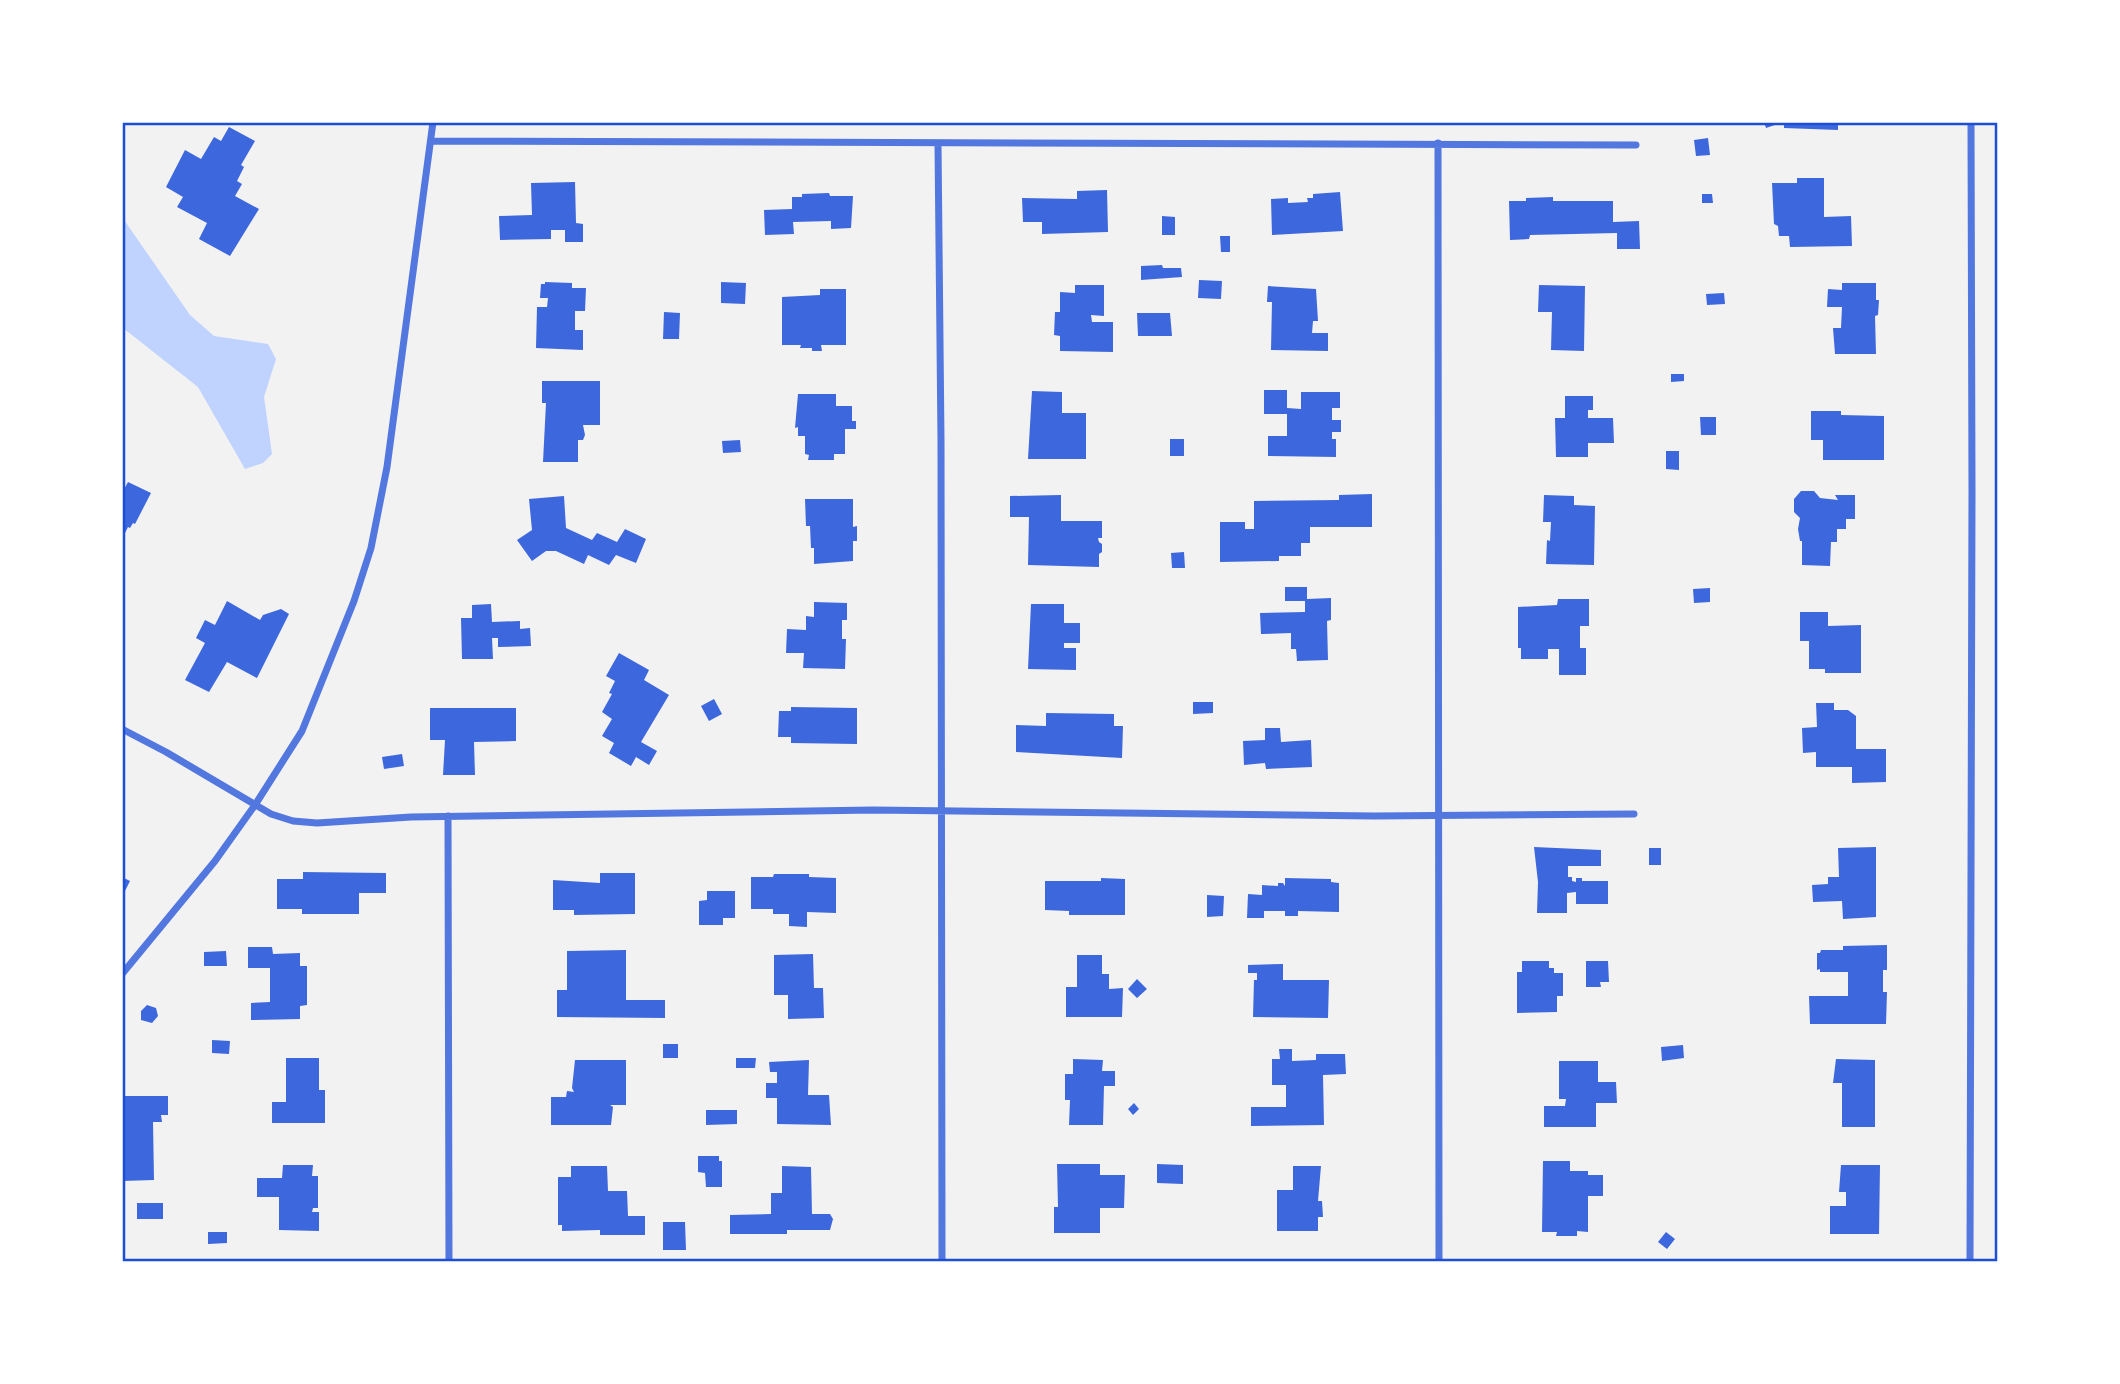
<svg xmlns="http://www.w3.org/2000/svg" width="2120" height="1384" viewBox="0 0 2120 1384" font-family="'Fira Sans',sans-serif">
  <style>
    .water { fill: #bfd3fe }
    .building { fill: #3d67dc }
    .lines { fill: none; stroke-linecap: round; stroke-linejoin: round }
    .minor { stroke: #5277de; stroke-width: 7 }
    .neatline { fill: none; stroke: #1d4ed8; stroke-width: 2.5 }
  </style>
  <rect width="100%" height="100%" fill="#f2f2f2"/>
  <path class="water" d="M122,217L190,315L214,336L268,344L276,359L264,397L272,454L263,463L245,469L198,387L123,328Z"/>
  <path class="building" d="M1764,122H1781V123L1766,128Z
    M1784,122H1838V130L1784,128Z
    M229,127L255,141L241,165L244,167L237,181L242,184L235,196L259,209L230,256L199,239L207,223L177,207L183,197L166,187L185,150L201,159L214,137L221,141Z
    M1708,138L1710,155L1696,156L1694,140Z
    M1797,178H1824V217L1851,216L1852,246L1790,247L1789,236H1779L1778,226L1774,224L1772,183H1797Z
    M575,182L576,223L583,224V242H565V230H551V239L500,240L499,216L532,215L531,183Z
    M1107,190L1108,232L1042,234V222H1023L1022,198L1077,199V191Z
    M1340,192L1343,231L1272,235L1271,199L1288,198V203L1308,202L1307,198H1313V194Z
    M829,193L830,196H853L851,228L831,229V221L793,222L794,234L765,235L764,210L792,209V197H802V194Z
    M1702,194H1712L1713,203H1702Z
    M1553,197V201H1613V222L1639,221L1640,249H1617V233L1530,235L1529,239L1510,240L1509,201H1526V198Z
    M1162,216L1175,217V235H1162Z
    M1220,236H1230V252H1221Z
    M1162,265L1163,268H1181L1182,277L1141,280V266Z
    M1199,280L1222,281L1221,299L1198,298Z
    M545,282L572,283V288H586L585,311H575V330H583V350L536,348L537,307H547L548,298H540L541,284H545Z
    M721,282L746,283L745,304L721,303Z
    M1842,283H1876V300H1879L1878,315L1875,316L1876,354H1835L1833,328H1841L1842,307H1827L1828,289L1842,290Z
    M1075,285H1104V316L1091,315L1092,322H1113V352L1060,351V336L1054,335L1055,312H1060V292L1075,293Z
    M1539,285L1585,286L1584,351L1551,350L1552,312H1538Z
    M1268,286L1316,289L1318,321H1313L1312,333H1328V351L1271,350L1272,302H1267Z
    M820,289H846V345H821L822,351H812V348H800L801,345H782V297L820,295Z
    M1724,293L1725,304L1707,305L1706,294Z
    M664,312L680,313L679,339H663Z
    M1137,313H1170L1172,336H1138Z
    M1671,374H1684V381L1671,382Z
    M542,381H600V425H583L585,435L583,440H578V462H543L546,403H542Z
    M1264,390H1287V408L1301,409V392H1340V408H1332V420H1341V432H1332V439H1336V457L1268,456V436H1287V414H1264Z
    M1032,391L1062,392V413H1086V459H1028Z
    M798,394H836V406H852V421H856V429H845V454H834V460H808L809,455L805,454V436H798V427L795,428Z
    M1565,396H1593V410H1588V418H1613L1614,443H1588V457H1556L1555,418H1565Z
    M1811,411H1841V415L1884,416V460H1823V440H1811Z
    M1700,417H1716V435H1701Z
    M1170,439H1184V456H1170Z
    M740,440L741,452L723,453L722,441Z
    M1666,451H1679V470L1666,469Z
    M128,482L151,493L135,524L133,523L130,528L128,527L122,539V493Z
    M1801,491H1814L1820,498L1838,500L1835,495H1855V519H1846V529H1837V542H1831L1830,566L1802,565V541H1800L1798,529L1800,518L1794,512V499Z
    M1372,494V527H1310V543H1301V556H1279V561L1220,562V522H1245V529H1254V501L1339,500V495Z
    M1061,495V521H1102V538H1098L1099,542L1102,544V552L1099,554V567L1028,565L1029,517H1010V496Z
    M1544,495L1574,496V505L1595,506L1594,565L1546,564L1547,540L1550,541L1551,522H1543Z
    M564,496L566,528L592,540L597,533L617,542L625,529L646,539L636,563L616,555L609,565L588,555L584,564L556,551H546L532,561L517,540L532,530L529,499Z
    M805,499H853V527L857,526V541H853V561L814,564V548H811L810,526H806Z
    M1184,552L1185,568H1172L1171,553Z
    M1285,587H1307V599L1331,598V620L1327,621L1328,660L1297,661L1296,649H1291V633L1261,634L1260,613L1305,612V601H1285Z
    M1710,588V602L1694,603L1693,589Z
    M1558,599H1589V626H1580V648H1586V675H1559V649H1548V659H1521V648H1518V607L1557,605Z
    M227,601L260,620L263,615L281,609L289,614L257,678L227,662L209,692L185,680L205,643L196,638L205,620L215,625Z
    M814,602L847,603V620H842V639H846L845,669L803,668L804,653H786L787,629L806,630V616L814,617Z
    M491,604L492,622L520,621V629L530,628L531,646L498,647V638H492L493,659H462L461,618H472V605Z
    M1031,604H1064V623H1080V643H1064V648H1076V670L1028,669Z
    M1800,612H1828V626L1861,625V673H1825V669H1809V641H1800Z
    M619,653L649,670L644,680L669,695L641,742L657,751L649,765L636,757L631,766L609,753L614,743L602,736L612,719L602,712L612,694L609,693L615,681L606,676Z
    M714,699L722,714L709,721L701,706Z
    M1193,702H1213V713L1193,714Z
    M1816,703H1834V710H1848L1856,716V749H1886V782L1852,783V767H1816V752L1803,753L1802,728L1817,727Z
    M791,707L857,708V744L791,743V737H778L779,711H791Z
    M430,708H516V741L474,742L475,775H443L445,740H430Z
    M1046,713L1114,714V726H1123L1122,758L1016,752V725L1046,726Z
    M1265,728H1280L1281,742L1311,740L1312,767L1266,769L1265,763L1244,765L1243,741L1265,740Z
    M402,754L404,766L384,769L382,757Z
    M1534,847L1601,850V866H1568V877H1572V881L1576,882V878H1582V881H1608V904H1576V892L1567,893V913H1537L1538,882Z
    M1876,847V917L1843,919L1842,901L1813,902L1812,885L1828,884V877H1839L1838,848Z
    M1649,848H1661V865H1649Z
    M303,872L386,873V893H359V914H302V909H277V879H303Z
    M600,873H635V914L574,915V910H553V880L600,883Z
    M774,874H809V877L836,878V913L807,912V927L789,926V914H773V909H751V877H773Z
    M122,877L130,881L122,897Z
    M1101,878L1125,879V915H1069V911L1045,910V881H1101Z
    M1285,878L1331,879V882L1339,883V912L1298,911V916H1285V911H1264V918H1247L1248,894L1262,895V885L1278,886V883H1283L1285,886Z
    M707,891H735V918H723V925H699V901L707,900Z
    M1207,895L1224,896L1223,916L1207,917Z
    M1887,945V970H1883V992H1887L1886,1024H1810L1809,996H1848V972H1820V969L1817,970V953H1820L1821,950H1843V946Z
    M248,947H272L273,954L300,953V966H307V1005L300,1006V1019L251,1020V1003L270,1002V968H248Z
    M626,950V1000H665V1018L557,1017V990H567V951Z
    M226,951L227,966H204V952Z
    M813,954L814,988H823L824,1018L788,1019V995H774V955Z
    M1077,955H1102V974H1109V989L1123,988L1122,1017H1066V987H1077Z
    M1522,961H1549V968H1554V973H1563V996H1557V1012L1517,1013V972H1522Z
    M1586,961H1608L1609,982H1600L1601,987H1586Z
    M1283,964V980H1329L1328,1018L1253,1017L1254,980H1257V973H1248V965Z
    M1137,979L1147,989L1137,998L1128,989Z
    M147,1005L156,1008L158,1016L152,1023L141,1020V1011Z
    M212,1040L230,1041L229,1054L212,1053Z
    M663,1044H678V1058H663Z
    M1683,1045L1684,1058L1662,1061L1661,1047Z
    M1279,1049H1292V1061L1316,1060V1054H1345L1346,1074L1323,1075L1324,1125L1251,1126V1107H1286V1085H1272V1059H1280Z
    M286,1058H319V1090H325V1123H272V1102H286Z
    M736,1058H756L755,1068H736Z
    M1073,1059L1103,1060L1102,1071H1115V1086H1104L1103,1125H1069L1070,1100H1065V1074H1073Z
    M1836,1059L1875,1060V1127H1842V1083H1833Z
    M575,1060H626V1105H610L613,1107L611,1125H551V1097H566L567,1091L574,1092L572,1088Z
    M809,1060L808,1095H829L831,1125L777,1124V1098H766V1083H777V1072H770L769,1062Z
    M1559,1061H1598V1082H1616L1617,1103H1596V1127H1544V1106H1565L1566,1099H1559Z
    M122,1096H168V1115H161L162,1122H153L154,1180L122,1181Z
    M1134,1103L1139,1109L1133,1115L1128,1109Z
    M706,1110H737V1124L706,1125Z
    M698,1156H719V1161H722V1187H706L705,1173L698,1172Z
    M1543,1161H1570V1171H1588V1175H1603V1196H1588V1232L1577,1231V1236H1556L1557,1232H1542Z
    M1057,1164H1100V1175H1125L1124,1208H1100V1233H1054V1207H1058Z
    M1157,1164L1183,1165V1184L1157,1183Z
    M283,1165H313L312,1176H318V1208H313L312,1212H319V1231L279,1230V1197H257V1178H282Z
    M1841,1165H1880L1879,1234H1830V1206H1846V1192H1839Z
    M571,1166H607L608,1191H627L628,1216H645V1235H600V1230L562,1231V1225H558V1177H571Z
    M782,1166L811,1167L812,1214H830L833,1219L830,1230H787V1234H730V1215L771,1214V1193H782Z
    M1293,1166H1321L1318,1201H1322L1323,1217H1318V1231H1277V1190H1293Z
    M137,1203H163V1219H137Z
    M663,1222H685L686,1250H663Z
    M208,1232H227V1243L208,1244Z
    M1666,1232L1675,1239L1667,1249L1658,1242Z"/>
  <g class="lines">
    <path class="minor" d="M431,141L1636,145
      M1438,143L1439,1262
      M938,144L941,440L942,1262
      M122,729L166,752L271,814L293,821L317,823L411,817L873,810L1374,816L1634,814
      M448,816L449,1262
      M122,974L215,861L255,805L302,731L354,601L371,548L387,467L433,122
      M1970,1262L1972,492L1971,122"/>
  </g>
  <rect width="2120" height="1384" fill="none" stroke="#ffffff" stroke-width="248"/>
  <rect x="124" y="124" width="1872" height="1136" class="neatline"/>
</svg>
